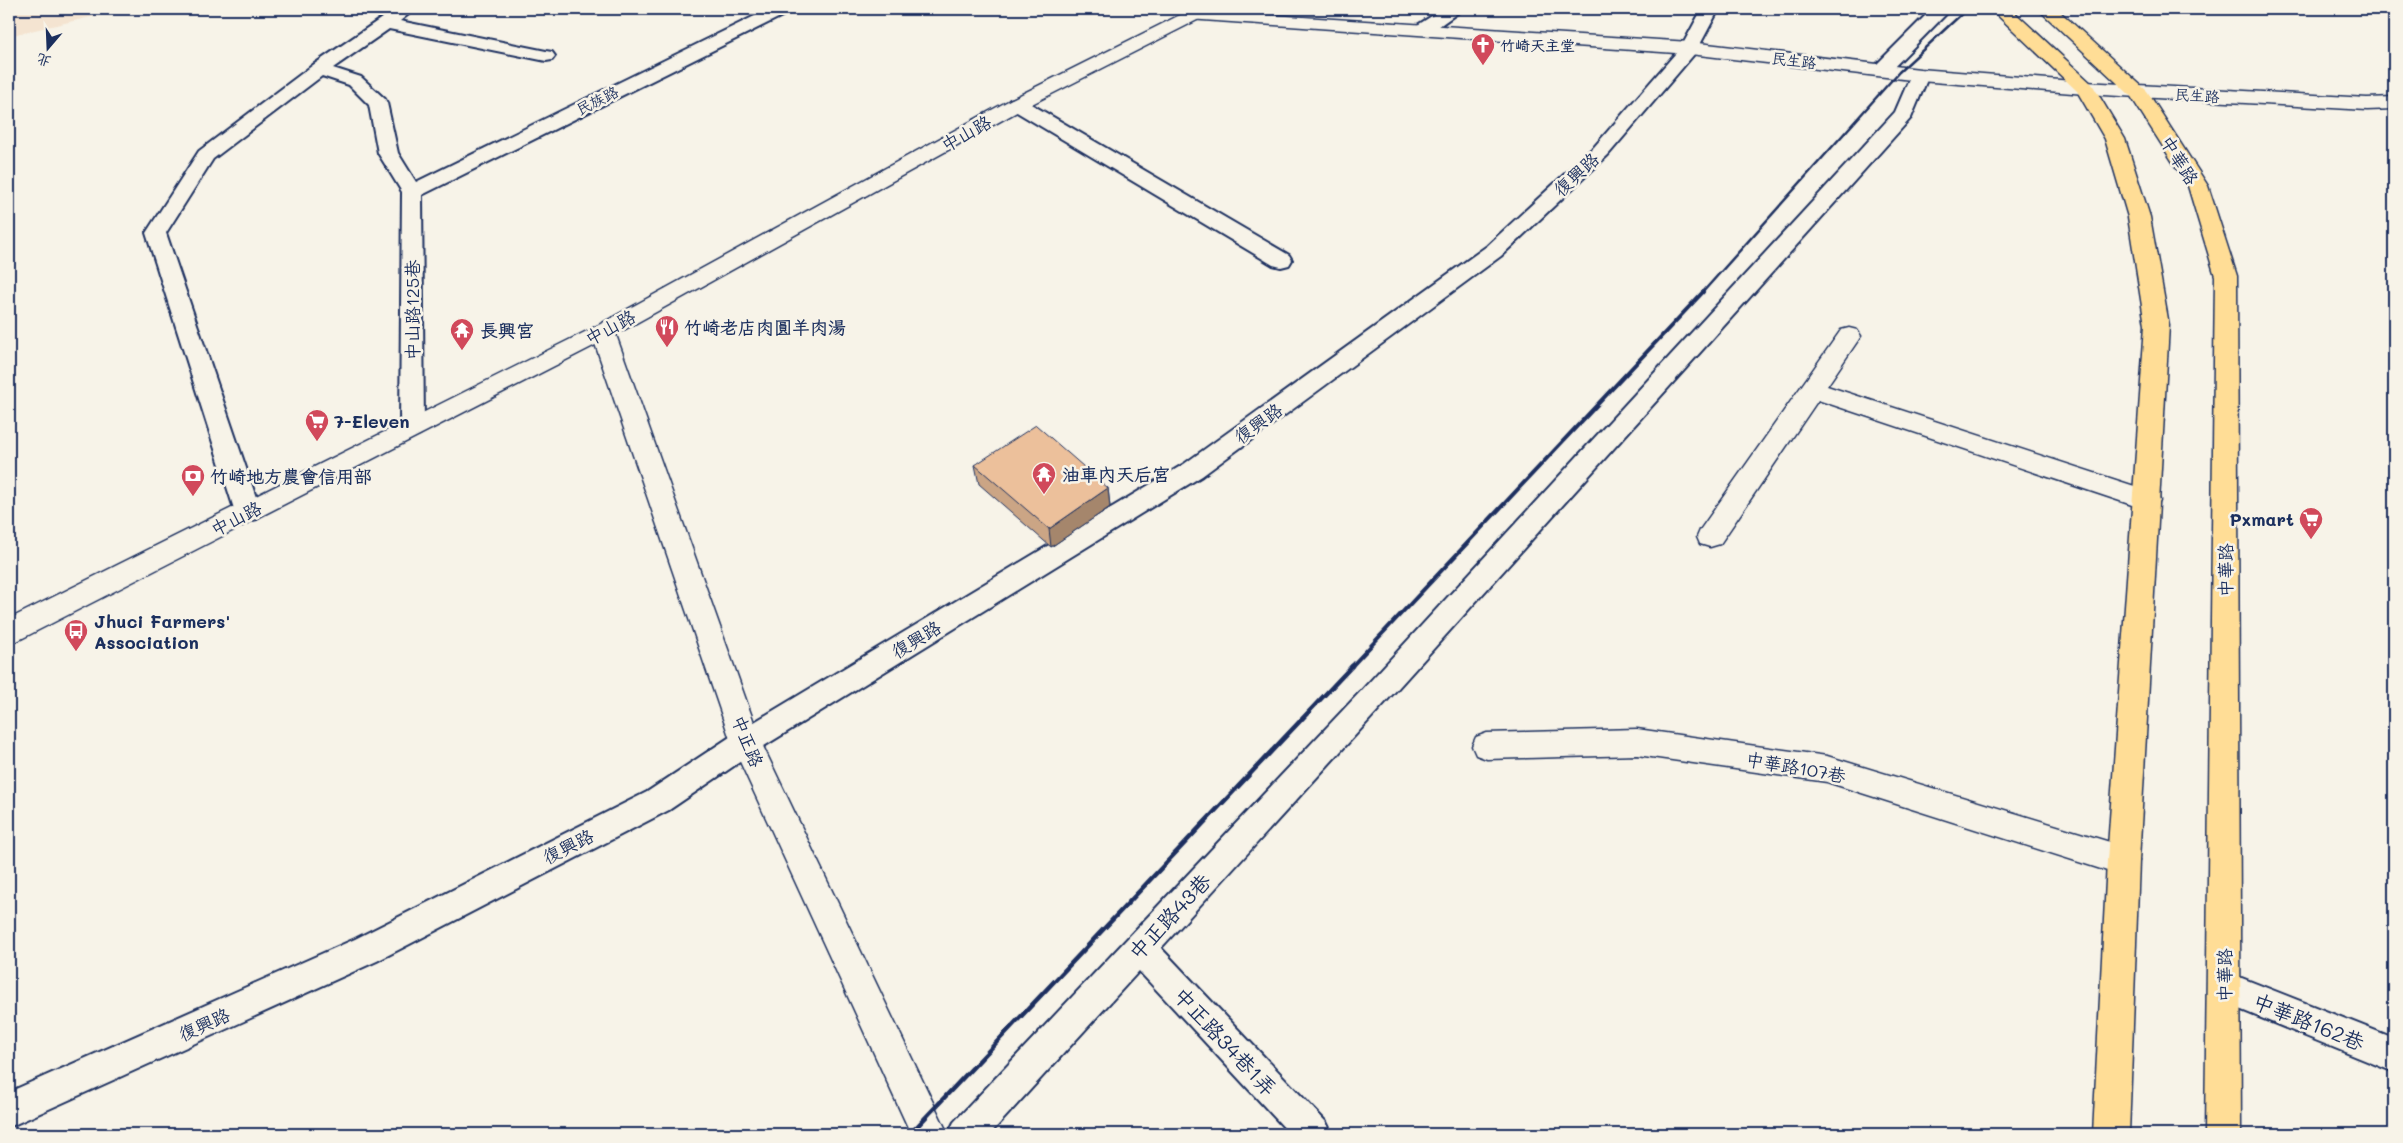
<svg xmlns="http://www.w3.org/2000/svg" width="2403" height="1143" viewBox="0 0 2403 1143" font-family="Mali,'LXGW WenKai TC',sans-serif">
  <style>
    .built { fill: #f4e4d1 }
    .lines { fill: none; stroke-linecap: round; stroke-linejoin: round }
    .lane-casing { stroke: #1b2f5e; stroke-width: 4 }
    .street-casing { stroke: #1b2f5e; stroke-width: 3 }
    .secondary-casing { stroke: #1b2f5e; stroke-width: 3 }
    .primary-casing { stroke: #1b2f5e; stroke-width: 3 }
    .lane { fill: #f7f3e8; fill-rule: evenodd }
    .street { fill: #f7f3e8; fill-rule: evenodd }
    .secondary { fill: #f7f3e8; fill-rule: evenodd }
    .primary { fill: #ffdd96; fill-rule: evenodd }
    .rail-far2 { stroke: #1b2f5e; stroke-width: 2.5 }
    .rail-far1 { stroke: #1b2f5e; stroke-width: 4 }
    .rail { stroke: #1b2f5e; stroke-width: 4.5 }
    .wall { fill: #cba585; stroke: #1b2f5e }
    .shaded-wall { fill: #a5866c; stroke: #1b2f5e }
    .building { fill: #ecc09b; stroke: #1b2f5e }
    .labels { text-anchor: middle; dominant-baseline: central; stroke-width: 5; stroke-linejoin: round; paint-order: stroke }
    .far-poi-label { font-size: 15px; font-weight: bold; fill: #1b2f5e; stroke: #f7f3e8; text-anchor: start }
    .far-street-label { font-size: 15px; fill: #1b2f5e; stroke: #f7f3e8 }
    .street-label { font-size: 18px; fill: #1b2f5e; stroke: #f7f3e8 }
    .poi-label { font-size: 18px; font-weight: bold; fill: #1b2f5e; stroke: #f7f3e8; text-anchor: start }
    .near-street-label { font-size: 21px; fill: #1b2f5e; stroke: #f7f3e8 }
  </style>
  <rect width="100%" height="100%" fill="#f7f3e8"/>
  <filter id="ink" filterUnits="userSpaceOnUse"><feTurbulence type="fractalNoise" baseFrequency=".02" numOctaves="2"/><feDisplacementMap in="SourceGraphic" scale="10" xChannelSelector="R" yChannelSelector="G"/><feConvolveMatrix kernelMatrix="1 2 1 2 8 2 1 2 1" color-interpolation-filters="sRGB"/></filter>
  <g filter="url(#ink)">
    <path class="built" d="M9,9H125L9,36Z"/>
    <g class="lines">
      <g class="lane-casing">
        <path id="lane" d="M395,9H415L400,21L546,51L552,52L555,56L552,60L546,61L389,29L333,68L361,77L385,99L387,103L398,153L416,182L769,9H791L788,13L422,195L424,428L420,434L412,436L404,434L400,428L402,192L378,153L369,105L349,85L322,76L213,159L166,233L261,512L257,519L248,521L239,519L235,512L146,233L199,151L313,65Z
          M1443,9H1463L1428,34H1416L1413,30L1416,26Z
          M1702,9H1719L1696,52L1608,155L1501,256L1202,476L756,751L669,810L377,961L9,1127V1092L355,939L647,792L736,733L1184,464L1487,246L1594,147L1682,46Z
          M1932,9H1948L1949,11L1887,74H1875L1872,70L1875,66Z
          M1920,70L1926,71L1929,75L1911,118L1382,706L1161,948L1326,1122L1332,1134H1290L1139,971L990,1134H948L954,1122L1362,690L1895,112L1911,75L1914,71Z
          M1017,98L1024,100L1289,255L1292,260L1289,265L1281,267L1273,265L1010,108L1008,104L1010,100Z
          M2224,971L2394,1038V1072L2212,998L2208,987L2212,976Z"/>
      </g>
      <g class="street-casing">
        <path id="street" d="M1194,10L1690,42L1920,69L2085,82L2367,98L2394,97V109L2367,110L2085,94L1920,81L1690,54L1188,19L1185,15L1188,11Z
          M603,324L611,327L615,332L761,742L948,1134H911L731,742L591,332L595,327Z
          M1849,328L1857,330L1861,336L1827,386L2156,493L2160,500L2156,507L2147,510L2138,507L1818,400L1720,544L1710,547L1700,544L1697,537L1700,530L1841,330Z
          M1637,729L1827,756L2123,846L2134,851L2139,861L2134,871L2123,876L1827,782L1637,755L1487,759L1476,755L1472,746L1476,737L1487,733Z"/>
      </g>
      <g class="secondary-casing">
        <path id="secondary" d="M1192,9H1214L1211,13L1024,108L611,337L19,640L9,643V619L595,327L1010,100Z"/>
      </g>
      <g class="primary-casing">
        <path id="primary" d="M1991,9H2011L2092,84L2125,139L2150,217L2169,325L2139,861L2129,1134H2093L2107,861L2145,325L2128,217L2105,139L2077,91Z
          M2038,9H2057L2147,91L2208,186L2237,276L2241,1134H2205L2215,276L2188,186L2130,95Z"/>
      </g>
      <use href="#lane" class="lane"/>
      <use href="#street" class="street"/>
      <use href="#secondary" class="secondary"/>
      <use href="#primary" class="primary"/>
      <path class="rail-far2" d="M1702,293L1899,72L1967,9"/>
      <path class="rail-far1" d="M1351,667L1703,292"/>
      <path class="rail" d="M910,1134L1352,666"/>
    </g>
    <path class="wall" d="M975,465L1108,488L1110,507L1051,547L979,484Z"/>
    <path class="shaded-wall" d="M1108,488L1110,507L1051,547L1049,529Z"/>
    <path class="building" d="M1036,425L1108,488L1049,529L975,465Z"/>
  </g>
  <defs>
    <g id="church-pin" transform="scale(1.25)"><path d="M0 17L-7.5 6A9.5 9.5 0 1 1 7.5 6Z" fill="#d1495b" stroke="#f7f3e8"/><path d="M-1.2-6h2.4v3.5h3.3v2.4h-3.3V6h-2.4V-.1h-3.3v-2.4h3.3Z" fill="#fff"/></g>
    <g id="restaurant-pin" transform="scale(1.25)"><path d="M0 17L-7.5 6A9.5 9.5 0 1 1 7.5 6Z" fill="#d1495b" stroke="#f7f3e8"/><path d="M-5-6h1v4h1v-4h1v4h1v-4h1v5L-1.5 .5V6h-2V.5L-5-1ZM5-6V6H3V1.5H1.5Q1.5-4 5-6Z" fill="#fff"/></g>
    <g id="temple-pin" transform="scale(1.25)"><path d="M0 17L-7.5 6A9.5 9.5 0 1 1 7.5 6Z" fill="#d1495b" stroke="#f7f3e8"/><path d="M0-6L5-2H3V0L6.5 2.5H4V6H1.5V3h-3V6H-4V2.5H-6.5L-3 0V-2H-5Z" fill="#fff"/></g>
    <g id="supermarket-pin" transform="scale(1.25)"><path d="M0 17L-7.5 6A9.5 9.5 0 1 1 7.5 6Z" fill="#d1495b" stroke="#f7f3e8"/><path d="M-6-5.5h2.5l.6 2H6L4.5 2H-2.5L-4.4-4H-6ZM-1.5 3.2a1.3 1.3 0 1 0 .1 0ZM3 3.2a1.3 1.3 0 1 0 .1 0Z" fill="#fff"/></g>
    <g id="bank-pin" transform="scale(1.25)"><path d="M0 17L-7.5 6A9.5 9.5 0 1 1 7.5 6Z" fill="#d1495b" stroke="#f7f3e8"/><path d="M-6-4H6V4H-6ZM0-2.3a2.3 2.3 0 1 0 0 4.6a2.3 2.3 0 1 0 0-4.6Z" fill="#fff"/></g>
    <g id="bus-pin" transform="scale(1.25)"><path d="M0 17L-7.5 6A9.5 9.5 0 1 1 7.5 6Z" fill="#d1495b" stroke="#f7f3e8"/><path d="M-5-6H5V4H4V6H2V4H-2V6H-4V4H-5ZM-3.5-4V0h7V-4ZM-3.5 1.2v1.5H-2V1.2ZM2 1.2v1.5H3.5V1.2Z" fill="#fff"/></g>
  </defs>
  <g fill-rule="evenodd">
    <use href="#church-pin" x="1483" y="45"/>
    <use href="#restaurant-pin" x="667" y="327"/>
    <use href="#temple-pin" x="462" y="330"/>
    <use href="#supermarket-pin" x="317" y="421"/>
    <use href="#temple-pin" x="1044" y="474"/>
    <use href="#bank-pin" x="193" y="476"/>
    <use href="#supermarket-pin" x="2311" y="519"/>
    <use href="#bus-pin" x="76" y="631"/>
  </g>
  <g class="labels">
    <g class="far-poi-label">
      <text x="1500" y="45">竹崎天主堂</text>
    </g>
    <g class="far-street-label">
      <text transform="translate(1794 60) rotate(7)">民生路</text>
      <text transform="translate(2197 95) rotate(3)">民生路</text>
      <text transform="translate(597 100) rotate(-27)">民族路</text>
    </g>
    <g class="street-label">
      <text transform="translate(966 133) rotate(-29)">中山路</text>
      <text transform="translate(2180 160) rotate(58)">中華路</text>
      <text transform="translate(1576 174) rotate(-43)">復興路</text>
      <text transform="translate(412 310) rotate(-90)">中山路125巷</text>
      <text transform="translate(610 327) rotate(-28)">中山路</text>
      <text transform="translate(1258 423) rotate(-36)">復興路</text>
      <text transform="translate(236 518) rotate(-27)">中山路</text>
      <text transform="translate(2225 570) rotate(-90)">中華路</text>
      <text transform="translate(916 639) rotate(-31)">復興路</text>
      <text transform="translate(748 741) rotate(68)">中正路</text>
      <text transform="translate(1796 767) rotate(10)">中華路107巷</text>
      <text transform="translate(568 846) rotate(-27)">復興路</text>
      <text transform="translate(2224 975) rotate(-90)">中華路</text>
      <text transform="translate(204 1024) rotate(-24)">復興路</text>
    </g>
    <g class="poi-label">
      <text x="684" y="327">竹崎老店肉圓羊肉湯</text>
      <text x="480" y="330">長興宮</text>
      <text x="334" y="421">7-Eleven</text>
      <text x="1062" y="474">油車內天后宮</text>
      <text x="210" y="476">竹崎地方農會信用部</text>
      <text x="2294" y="519" text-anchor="end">Pxmart</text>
      <text x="94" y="621">Jhuci Farmers'<tspan x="94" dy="21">Association</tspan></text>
    </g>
    <g class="near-street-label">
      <text transform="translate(1169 916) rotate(-47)">中正路43巷</text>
      <text transform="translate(2309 1021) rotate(22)">中華路162巷</text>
      <text transform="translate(1226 1041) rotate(47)">中正路34巷1弄</text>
    </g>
  </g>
  <rect width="2403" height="1143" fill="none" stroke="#f7f3e8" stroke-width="30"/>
  <rect x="15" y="15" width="2373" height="1113" fill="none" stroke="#1b2f5e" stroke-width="2" filter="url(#ink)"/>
  <g transform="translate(48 48) rotate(199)" stroke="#f7f3e8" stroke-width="4" paint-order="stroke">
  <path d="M0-4L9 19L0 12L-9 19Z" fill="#1b2f5e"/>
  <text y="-8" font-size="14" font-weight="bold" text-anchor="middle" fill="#1b2f5e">北</text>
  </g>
</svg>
